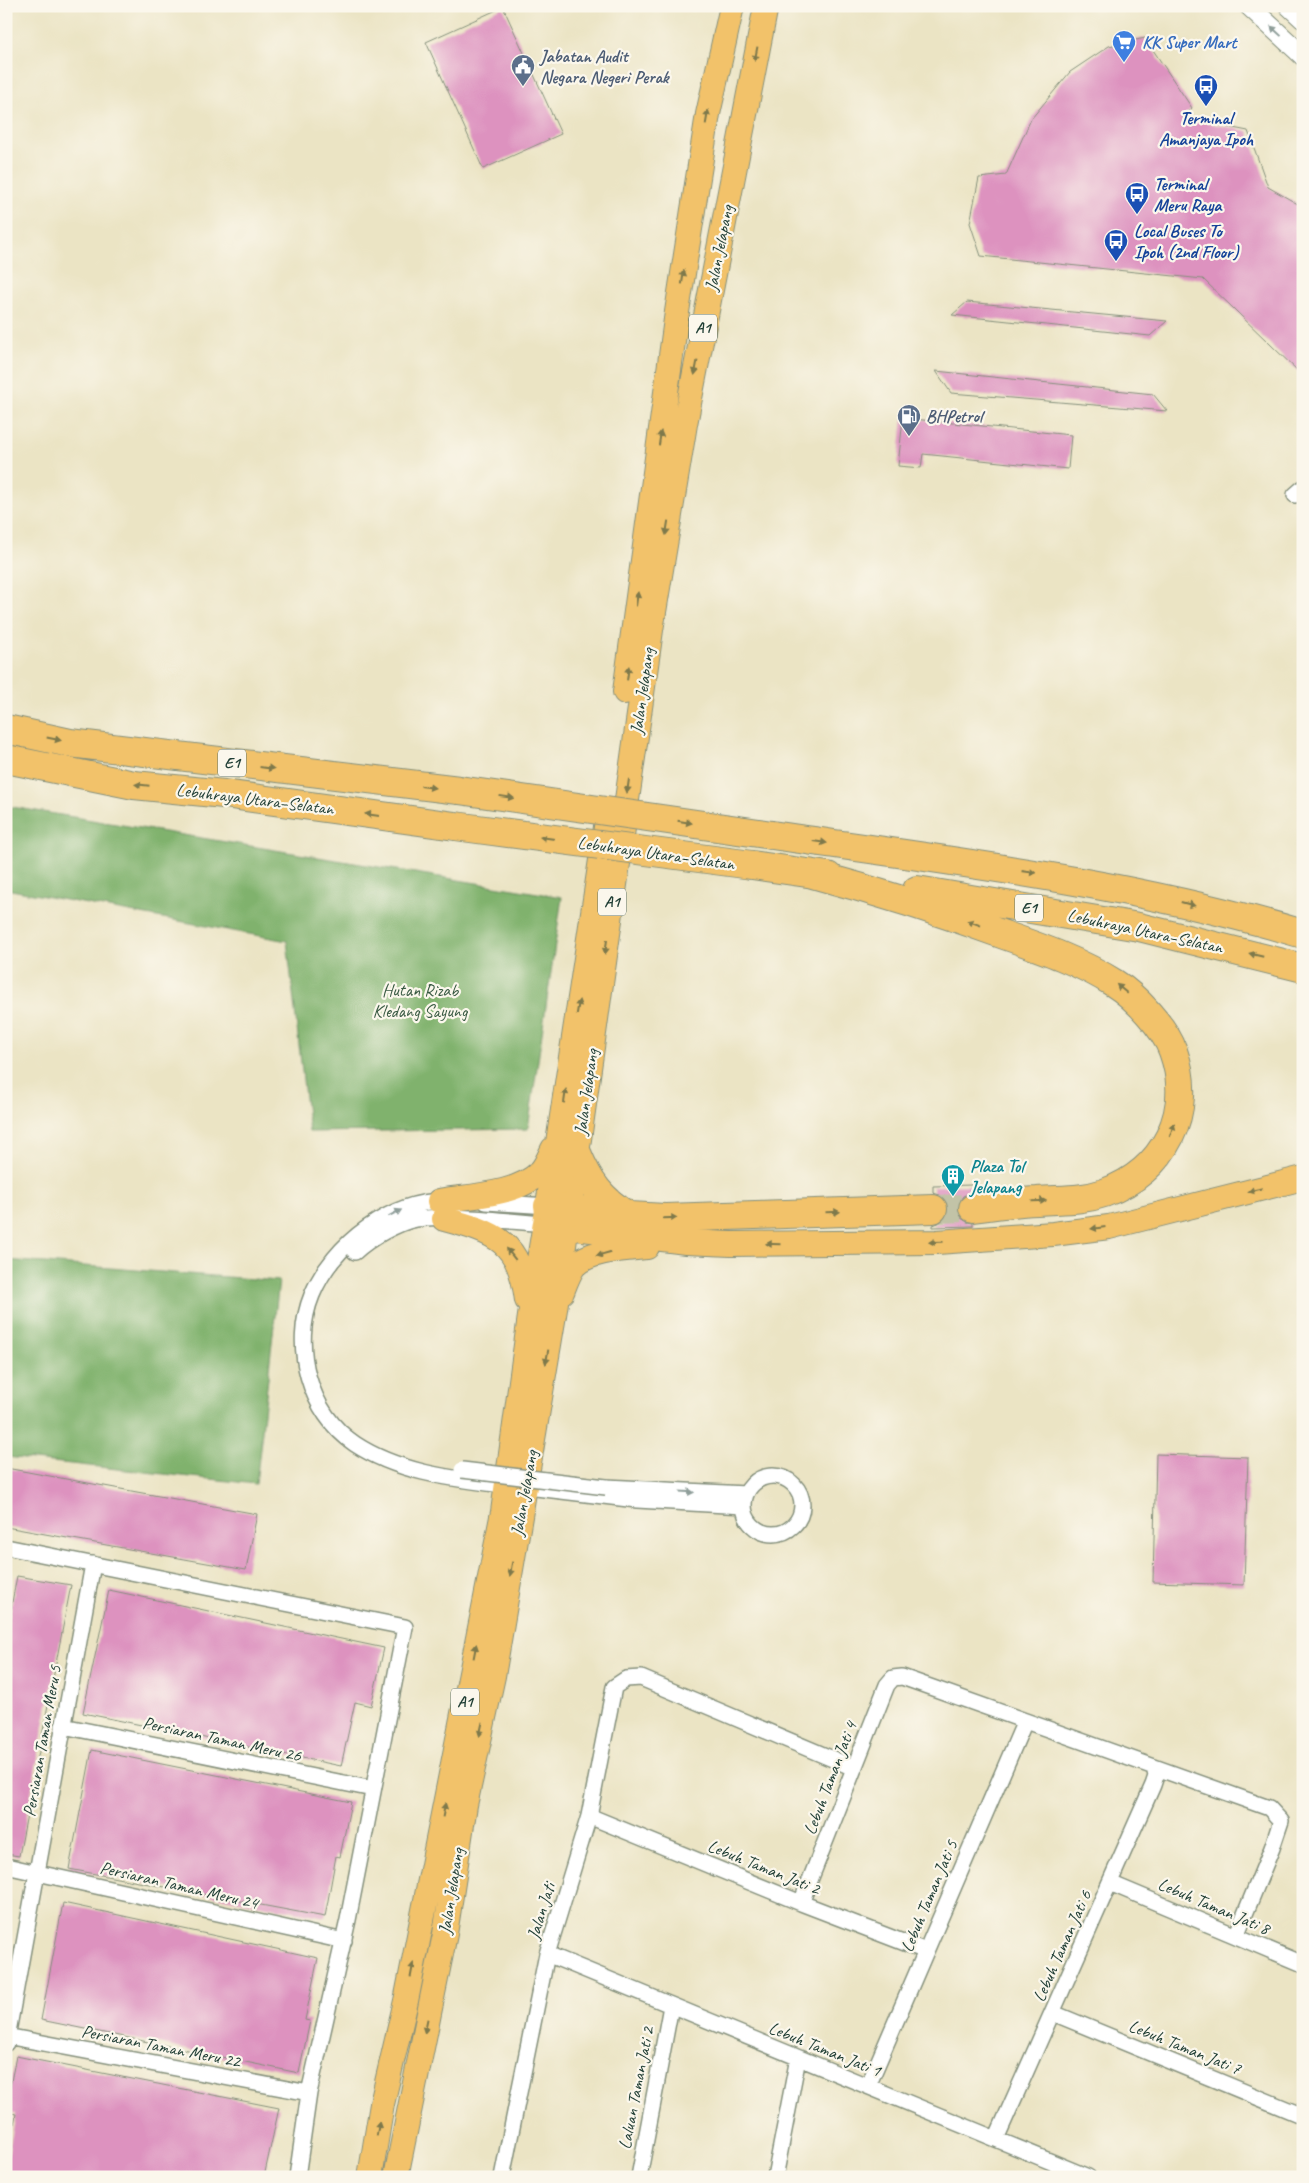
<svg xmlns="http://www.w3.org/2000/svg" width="1309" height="2183" viewBox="0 0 1309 2183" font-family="Caveat,sans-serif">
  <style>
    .forest { fill: #80b26d; stroke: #507850 }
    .building { fill: #dd92bf }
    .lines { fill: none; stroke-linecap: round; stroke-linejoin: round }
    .motorway-tunnel { stroke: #c2c3a7; stroke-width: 28; stroke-dasharray: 28 14; stroke-linecap: butt }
    .minor-casing { stroke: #85907c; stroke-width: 18 }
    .tertiary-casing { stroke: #85907c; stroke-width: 21 }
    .primary-casing { stroke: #85907c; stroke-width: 26 }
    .motorway-casing { stroke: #85907c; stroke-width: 30 }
    .minor { stroke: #fff; stroke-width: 15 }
    .tertiary { stroke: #fff; stroke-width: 19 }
    .primary { stroke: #f2c26a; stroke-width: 24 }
    .motorway { stroke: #f2c26a; stroke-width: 28 }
    .minor-bridge-casing { stroke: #85907c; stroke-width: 18; stroke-linecap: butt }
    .motorway-bridge-casing { stroke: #85907c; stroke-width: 30; stroke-linecap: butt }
    .minor-bridge { stroke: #fff; stroke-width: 15 }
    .motorway-bridge { stroke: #f2c26a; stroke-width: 28 }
    .oneway { fill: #8f9e9a }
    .oneway2 { fill: #7e794c }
    .labels { text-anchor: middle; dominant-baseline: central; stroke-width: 4.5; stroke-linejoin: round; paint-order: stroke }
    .shield { fill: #fbf7ec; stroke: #61756b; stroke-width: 1 }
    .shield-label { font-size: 16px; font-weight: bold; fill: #1f3d34 }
    .shop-label { font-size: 18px; font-weight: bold; fill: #366cbe; stroke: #fbf7ec; text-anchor: start }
    .service-label { font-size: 18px; font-weight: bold; fill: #4e5e75; stroke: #fbf7ec; text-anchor: start }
    .transit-label { font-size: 18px; font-weight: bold; fill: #164399; stroke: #fbf7ec; text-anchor: start }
    .street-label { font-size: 18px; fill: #1f3d34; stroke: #fbf7ec }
    .park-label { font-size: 18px; fill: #395a43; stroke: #fbf7ec }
    .culture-label { font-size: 18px; font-weight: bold; fill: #0d838f; stroke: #fbf7ec; text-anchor: start }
  </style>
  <rect width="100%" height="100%" fill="#fbf7ec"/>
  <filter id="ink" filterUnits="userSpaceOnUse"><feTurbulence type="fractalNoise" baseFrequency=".02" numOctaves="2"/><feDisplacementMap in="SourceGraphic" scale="10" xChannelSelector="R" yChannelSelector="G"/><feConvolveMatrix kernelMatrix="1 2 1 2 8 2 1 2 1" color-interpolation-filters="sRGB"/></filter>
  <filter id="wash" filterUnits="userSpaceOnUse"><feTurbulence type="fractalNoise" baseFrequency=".0096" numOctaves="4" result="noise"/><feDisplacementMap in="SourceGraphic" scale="20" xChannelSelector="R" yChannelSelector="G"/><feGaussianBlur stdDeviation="1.12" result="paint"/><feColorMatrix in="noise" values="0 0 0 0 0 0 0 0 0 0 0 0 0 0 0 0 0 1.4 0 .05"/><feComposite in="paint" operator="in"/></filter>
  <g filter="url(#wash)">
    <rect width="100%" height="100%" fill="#ebe4c4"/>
    <path class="forest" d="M6,806L562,897L528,1129L309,1132L287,941L6,889Z
      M6,1260L279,1281L256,1484L6,1457Z"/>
    <g id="blocks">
      <path class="building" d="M503,7L561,134L483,169L426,42Z
        M1145,38L1192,108L1183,118L1248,131L1268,187L1303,207V376L1203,279L981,256L970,223L979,178L1006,175L1031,119L1070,72L1109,46Z
        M967,302L1167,321L1150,336L952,315Z
        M936,371L1153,394L1167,411L951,393Z
        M903,418L1071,435L1068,469L923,454L921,468L898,466Z
        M972,1185V1192L963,1196L958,1203V1210L961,1218L967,1222L973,1223V1226L933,1227V1225L941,1222L946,1217L949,1209L946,1200L940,1195L933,1193V1186Z
        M1156,1454L1248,1457L1244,1585L1153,1582Z
        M6,1468L257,1514L246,1570L6,1527Z
        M17,1576L71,1585L19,1856L6,1854V1634Z
        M109,1590L384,1648L371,1706L355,1702L341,1766L83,1713Z
        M92,1750L351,1802L340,1857L336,1856L325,1917L69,1869Z
        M63,1903L318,1958L305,2020L310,2021L299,2073L41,2020Z
        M16,2056L279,2108L264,2177H6V2165L16,2114L6,2112V2107Z"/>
    </g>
  </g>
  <g filter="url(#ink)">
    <use href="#blocks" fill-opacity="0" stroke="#85907c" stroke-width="1"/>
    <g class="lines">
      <path class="motorway-tunnel" d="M933,1209L973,1208"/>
      <g class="minor-casing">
        <path id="minor" d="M1295,495L1303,488
          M448,1201C392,1199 333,1244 312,1295C291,1346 309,1413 355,1444C396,1471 447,1478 495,1484
          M486,1202L548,1206
          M355,1252C369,1239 398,1222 416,1219C456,1214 505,1221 545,1224
          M744 1505a29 29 0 1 1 58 0a29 29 0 1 1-58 0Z
          M606,1487L746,1494
          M536,1488L637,1500L744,1506
          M6,1547L405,1627L348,1920L309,2093L297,2177
          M63,1726L373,1789
          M589,1816L801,1903L926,1951
          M6,1866L344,1941
          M1110,1883L1303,1964
          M801,1903L887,1685L893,1678L902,1677L1269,1808L1281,1821L1272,1848L1236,1936
          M547,1954L1088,2177
          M1053,2013L1303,2116
          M6,2036L309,2093
          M6,2043L93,1564
          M868,2086L1025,1721
          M996,2139L1153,1785L1156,1776L1154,1767
          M502,2177L547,1954L589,1816L614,1687L626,1679L641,1678L854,1768
          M639,2177L671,2006
          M775,2177L798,2058"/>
      </g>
      <g class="tertiary-casing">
        <path id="tertiary" d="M1249,6L1303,56
          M1289,6L1303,19"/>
      </g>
      <g class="primary-casing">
        <path id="primary" d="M625,692L677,312L708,114L732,6
          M439,1201C469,1196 518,1195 540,1172C546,1166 549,1157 553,1149
          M444,1219C497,1233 519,1241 527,1300
          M552,1225L686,1242L731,1244L937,1242L1053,1234L1109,1227L1303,1178
          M562,1292C565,1284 569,1273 574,1266C589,1250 626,1249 647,1247
          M370,2177L382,2104L406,2001L503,1512L530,1316L559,1136L606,827
          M396,2177L445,1934L465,1805L493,1676L555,1309L651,630L685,424L766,6"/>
      </g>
      <g class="motorway-casing">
        <path id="motorway" d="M6,729L70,743L459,790
          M6,759L134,785L224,794L455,826
          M772,835C950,861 1129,882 1303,934
          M752,865L828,876
          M809,873C876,891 942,912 1007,936C1044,949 1081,962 1114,983C1135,996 1165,1028 1173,1051C1195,1112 1165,1171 1104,1193C1081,1201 1060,1199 1037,1201C1015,1202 994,1205 973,1208
          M917,890L1139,927L1303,968
          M577,1153C589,1182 601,1200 629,1216
          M548,1206L630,1216L665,1218L933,1209"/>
      </g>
      <use href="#minor" class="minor"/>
      <use href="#tertiary" class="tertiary"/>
      <use href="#primary" class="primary"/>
      <use href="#motorway" class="motorway"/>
      <g class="minor-bridge-casing">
        <path id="minor-bridge" d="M462,1470L606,1487"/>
      </g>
      <g class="motorway-bridge-casing">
        <path id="motorway-bridge" d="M459,790L772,835
          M455,826L752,865"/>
      </g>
      <use href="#minor-bridge" class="minor-bridge"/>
      <use href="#motorway-bridge" class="motorway-bridge"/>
    </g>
    <defs><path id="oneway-solid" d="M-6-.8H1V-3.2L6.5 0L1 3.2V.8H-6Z" transform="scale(1.25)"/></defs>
    <g class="oneway">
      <use href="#oneway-solid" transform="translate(1276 31) rotate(-137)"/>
      <use href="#oneway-solid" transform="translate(395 1213) rotate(-26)"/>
      <use href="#oneway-solid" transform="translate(687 1492) rotate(3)"/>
    </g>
    <g class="oneway2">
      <use href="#oneway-solid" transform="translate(756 54) rotate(101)"/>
      <use href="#oneway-solid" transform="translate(707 117) rotate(-80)"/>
      <use href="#oneway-solid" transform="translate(683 277) rotate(-81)"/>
      <use href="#oneway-solid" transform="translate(696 368) rotate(101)"/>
      <use href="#oneway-solid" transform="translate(660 438) rotate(-82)"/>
      <use href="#oneway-solid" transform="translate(667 528) rotate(99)"/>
      <use href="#oneway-solid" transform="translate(637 599) rotate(-82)"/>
      <use href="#oneway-solid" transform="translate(628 673) rotate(-83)"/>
      <use href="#oneway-solid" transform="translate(54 739) rotate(12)"/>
      <use href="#oneway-solid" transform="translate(267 768) rotate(7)"/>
      <use href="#oneway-solid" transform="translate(142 785) rotate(-174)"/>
      <use href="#oneway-solid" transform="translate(628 786) rotate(98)"/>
      <use href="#oneway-solid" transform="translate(428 787) rotate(7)"/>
      <use href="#oneway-solid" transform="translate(507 797) rotate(8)"/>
      <use href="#oneway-solid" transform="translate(372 815) rotate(-172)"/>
      <use href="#oneway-solid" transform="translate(685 822) rotate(9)"/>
      <use href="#oneway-solid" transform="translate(547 838) rotate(-173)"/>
      <use href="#oneway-solid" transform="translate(820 842) rotate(8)"/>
      <use href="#oneway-solid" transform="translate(1029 872) rotate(8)"/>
      <use href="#oneway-solid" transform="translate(1188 904) rotate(15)"/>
      <use href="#oneway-solid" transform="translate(974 923) rotate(-160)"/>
      <use href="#oneway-solid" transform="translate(606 947) rotate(98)"/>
      <use href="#oneway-solid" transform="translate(1256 955) rotate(-166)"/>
      <use href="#oneway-solid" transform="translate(1122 989) rotate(-140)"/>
      <use href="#oneway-solid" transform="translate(578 1007) rotate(-81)"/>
      <use href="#oneway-solid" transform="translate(565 1096) rotate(-82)"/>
      <use href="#oneway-solid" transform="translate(1172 1130) rotate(-72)"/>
      <use href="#oneway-solid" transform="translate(1255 1190) rotate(166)"/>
      <use href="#oneway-solid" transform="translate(1039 1201) rotate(-2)"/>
      <use href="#oneway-solid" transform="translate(833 1212) rotate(-2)"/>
      <use href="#oneway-solid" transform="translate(670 1218) rotate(-1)"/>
      <use href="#oneway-solid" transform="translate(1098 1228) rotate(173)"/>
      <use href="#oneway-solid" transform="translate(936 1242) rotate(178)"/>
      <use href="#oneway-solid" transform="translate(773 1244) rotate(-179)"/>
      <use href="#oneway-solid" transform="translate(511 1254) rotate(-128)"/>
      <use href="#oneway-solid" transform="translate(603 1254) rotate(164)"/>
      <use href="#oneway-solid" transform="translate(547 1357) rotate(100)"/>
      <use href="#oneway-solid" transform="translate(511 1569) rotate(100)"/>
      <use href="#oneway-solid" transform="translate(475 1651) rotate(-79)"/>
      <use href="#oneway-solid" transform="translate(481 1729) rotate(102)"/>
      <use href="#oneway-solid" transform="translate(444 1810) rotate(-79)"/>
      <use href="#oneway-solid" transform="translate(412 1970) rotate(-79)"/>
      <use href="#oneway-solid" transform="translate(426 2026) rotate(102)"/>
      <use href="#oneway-solid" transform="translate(378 2129) rotate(-80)"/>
    </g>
  </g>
  <defs>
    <g id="supermarket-pin" transform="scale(1.25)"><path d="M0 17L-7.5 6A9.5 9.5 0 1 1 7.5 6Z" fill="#3f7fe0" stroke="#fbf7ec"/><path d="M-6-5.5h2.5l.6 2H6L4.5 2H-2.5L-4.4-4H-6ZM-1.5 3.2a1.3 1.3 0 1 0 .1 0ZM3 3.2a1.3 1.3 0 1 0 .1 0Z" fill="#fff"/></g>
    <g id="civic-pin" transform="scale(1.25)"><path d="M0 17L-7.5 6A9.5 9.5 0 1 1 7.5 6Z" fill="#5c6f8a" stroke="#fbf7ec"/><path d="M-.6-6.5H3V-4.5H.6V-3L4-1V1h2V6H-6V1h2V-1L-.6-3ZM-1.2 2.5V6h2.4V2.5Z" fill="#fff"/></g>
    <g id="bus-pin" transform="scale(1.25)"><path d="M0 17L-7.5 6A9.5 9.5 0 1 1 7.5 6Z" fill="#1a4fb4" stroke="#fbf7ec"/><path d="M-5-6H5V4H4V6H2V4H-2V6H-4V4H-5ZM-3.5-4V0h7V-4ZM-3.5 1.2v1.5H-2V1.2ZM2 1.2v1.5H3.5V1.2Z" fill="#fff"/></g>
    <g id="fuel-pin" transform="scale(1.25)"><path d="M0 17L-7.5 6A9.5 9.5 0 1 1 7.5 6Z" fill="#5c6f8a" stroke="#fbf7ec"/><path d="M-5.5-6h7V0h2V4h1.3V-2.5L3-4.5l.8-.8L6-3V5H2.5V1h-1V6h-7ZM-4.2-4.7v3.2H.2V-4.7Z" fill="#fff"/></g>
    <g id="building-pin" transform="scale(1.25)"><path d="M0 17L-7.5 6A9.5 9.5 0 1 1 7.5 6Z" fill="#0f9aa8" stroke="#fbf7ec"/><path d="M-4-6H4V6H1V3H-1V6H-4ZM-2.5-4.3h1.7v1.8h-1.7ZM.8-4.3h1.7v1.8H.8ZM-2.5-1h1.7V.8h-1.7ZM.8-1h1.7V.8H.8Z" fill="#fff"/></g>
  </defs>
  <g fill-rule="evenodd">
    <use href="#supermarket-pin" x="1124" y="42"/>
    <use href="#civic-pin" x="523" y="66"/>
    <use href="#bus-pin" x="1206" y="86"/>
    <use href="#bus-pin" x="1137" y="194"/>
    <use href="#bus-pin" x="1116" y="241"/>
    <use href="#fuel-pin" x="909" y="416"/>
    <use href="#building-pin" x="953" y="1176"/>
  </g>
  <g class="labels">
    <g class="shield">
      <rect x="689" y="314.5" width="28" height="27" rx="4"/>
      <rect x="218" y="749.5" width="28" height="27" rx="4"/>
      <rect x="598" y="888.5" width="28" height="27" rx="4"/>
      <rect x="1015" y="894.5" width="28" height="27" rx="4"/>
      <rect x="451" y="1688.5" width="28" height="27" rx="4"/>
    </g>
    <g class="shield-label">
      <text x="703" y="328">A1</text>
      <text x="232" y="763">E1</text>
      <text x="612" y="902">A1</text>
      <text x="1029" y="908">E1</text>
      <text x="465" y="1702">A1</text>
    </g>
    <g class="shop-label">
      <text x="1142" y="42">KK Super Mart</text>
    </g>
    <g class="service-label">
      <text x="540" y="56">Jabatan Audit<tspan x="540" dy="21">Negara Negeri Perak</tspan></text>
      <text x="926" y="416">BHPetrol</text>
    </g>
    <g class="transit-label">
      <text x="1206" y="118" text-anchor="middle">Terminal<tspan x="1206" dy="21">Amanjaya Ipoh</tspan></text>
      <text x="1154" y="184">Terminal<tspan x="1154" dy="21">Meru Raya</tspan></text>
      <text x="1134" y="231">Local Buses To<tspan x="1134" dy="21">Ipoh (2nd Floor)</tspan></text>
    </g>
    <g class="street-label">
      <text transform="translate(719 248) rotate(-79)">Jalan Jelapang</text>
      <text transform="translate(642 691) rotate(-82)">Jalan Jelapang</text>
      <text transform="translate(255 799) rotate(7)">Lebuhraya Utara–Selatan</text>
      <text transform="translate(656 853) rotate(8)">Lebuhraya Utara–Selatan</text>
      <text transform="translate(1145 931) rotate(12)">Lebuhraya Utara–Selatan</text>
      <text transform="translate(586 1092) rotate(-82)">Jalan Jelapang</text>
      <text transform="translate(524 1493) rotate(-80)">Jalan Jelapang</text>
      <text transform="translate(222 1739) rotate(12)">Persiaran Taman Meru 26</text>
      <text transform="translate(42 1741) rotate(-80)">Persiaran Taman Meru 5</text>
      <text transform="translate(830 1778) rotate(-69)">Lebuh Taman Jati 4</text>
      <text transform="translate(764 1867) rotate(22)">Lebuh Taman Jati 2</text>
      <text transform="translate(179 1885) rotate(13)">Persiaran Taman Meru 24</text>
      <text transform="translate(451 1891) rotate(-81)">Jalan Jelapang</text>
      <text transform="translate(929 1896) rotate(-67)">Lebuh Taman Jati 5</text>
      <text transform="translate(1214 1906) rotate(23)">Lebuh Taman Jati 8</text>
      <text transform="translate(541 1911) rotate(-73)">Jalan Jati</text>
      <text transform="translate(1062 1946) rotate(-66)">Lebuh Taman Jati 6</text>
      <text transform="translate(161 2046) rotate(11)">Persiaran Taman Meru 22</text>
      <text transform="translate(1185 2047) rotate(22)">Lebuh Taman Jati 7</text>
      <text transform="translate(825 2049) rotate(22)">Lebuh Taman Jati 1</text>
      <text transform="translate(636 2088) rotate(-79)">Laluan Taman Jati 2</text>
    </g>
    <g class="park-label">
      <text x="420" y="990">Hutan Rizab<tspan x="420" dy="21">Kledang Sayung</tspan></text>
    </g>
    <g class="culture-label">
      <text x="970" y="1166">Plaza Tol<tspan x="970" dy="21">Jelapang</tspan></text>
    </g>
  </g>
  <rect width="1309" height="2183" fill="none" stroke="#fbf7ec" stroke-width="25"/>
</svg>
